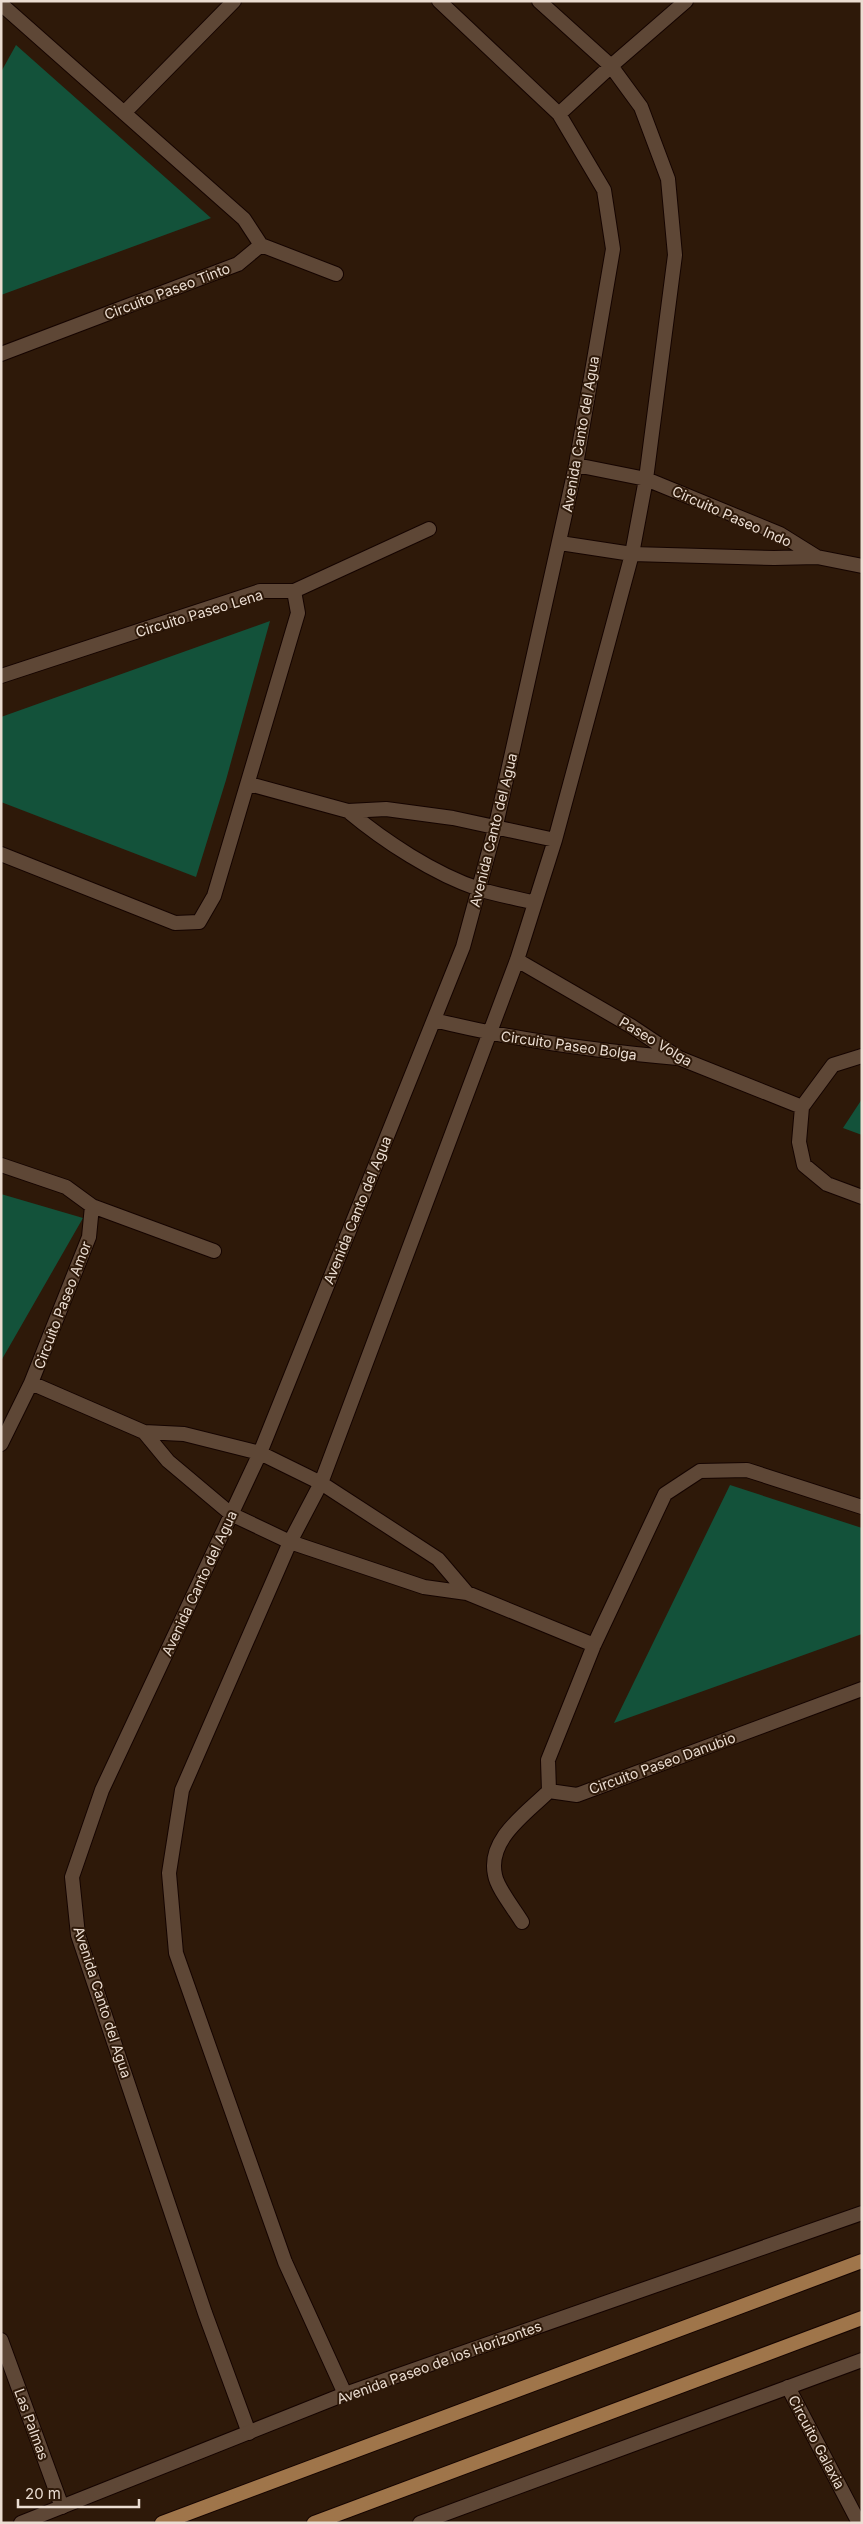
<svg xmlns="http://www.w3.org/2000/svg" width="863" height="2524" viewBox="0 0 863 2524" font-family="Inter,sans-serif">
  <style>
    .green { fill: #13523a }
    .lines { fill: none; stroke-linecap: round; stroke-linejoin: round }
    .minor-casing { stroke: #150400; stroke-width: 16 }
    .tertiary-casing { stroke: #150400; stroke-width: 16 }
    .primary-casing { stroke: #150400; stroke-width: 16 }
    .minor { stroke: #5e4736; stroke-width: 14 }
    .tertiary { stroke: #5e4736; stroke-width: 14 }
    .primary { stroke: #9f754a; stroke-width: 14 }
    .labels { text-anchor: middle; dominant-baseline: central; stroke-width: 4; stroke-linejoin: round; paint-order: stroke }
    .street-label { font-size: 14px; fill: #ebddd2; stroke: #2e1909 }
  </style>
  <rect width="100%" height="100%" fill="#2e1909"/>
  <path class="green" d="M16,45L211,218L1,295V72Z
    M270,621L226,780L196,877L1,802V717Z
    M862,1099V1135L843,1128Z
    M1,1194L83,1218L1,1361Z
    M730,1485L862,1528V1634L614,1723Z"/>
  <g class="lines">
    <g class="minor-casing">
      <path id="minor" d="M1,4L244,219L261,245
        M124,113L234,1
        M559,114L611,66L686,1
        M261,245L336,274
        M1,354L238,264L261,245
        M576,465L646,479L780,534L817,557
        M560,543L632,554L774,558L817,557L862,566
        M1,676L260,591H294L429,529
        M249,784L348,811L386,809L453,818L555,840
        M348,811C384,841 434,874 479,889C497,895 517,898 535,903
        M1,854L175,923L199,922L214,896L298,613L294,591
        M517,960L631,1026L679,1058L802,1107
        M434,1020C514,1040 596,1051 678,1058
        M862,1056L833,1065L802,1107L799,1142L804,1165L827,1184L862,1197
        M1,1165L66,1187L92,1206L214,1251
        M31,1383L144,1432L184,1434L260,1453L321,1483L438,1559L467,1593
        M144,1432L168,1461L231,1514L290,1542L424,1587L467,1593L594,1645
        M1,1444L31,1383L89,1237L92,1206
        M549,1791L548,1760L594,1645L665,1494L700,1471L747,1470L862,1507
        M549,1791L577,1795L862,1689
        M522,1922C515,1910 497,1888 495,1875C487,1839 527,1813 549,1791
        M1,2340L62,2507
        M788,2387L859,2523
        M345,2394L285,2262L176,1953L169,1873L182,1790L290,1542L321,1483L517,960L555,840L632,554L646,479L675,255L668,179L641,107L611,66L539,1
        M249,2433L205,2313L78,1935L72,1877L102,1790L260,1453L463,947L496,825L576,465L613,249L604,190L559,114L439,1"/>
    </g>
    <g class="tertiary-casing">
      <path id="tertiary" d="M21,2523L345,2394L862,2213
        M420,2523L862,2360"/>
    </g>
    <g class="primary-casing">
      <path id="primary" d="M162,2523L862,2261
        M314,2523L862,2318"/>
    </g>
    <use href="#minor" class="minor"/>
    <use href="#tertiary" class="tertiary"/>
    <use href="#primary" class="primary"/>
  </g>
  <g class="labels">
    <g class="street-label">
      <text transform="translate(167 291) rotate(-21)">Circuito Paseo Tinto</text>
      <text transform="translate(580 434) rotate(-80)">Avenida Canto del Agua</text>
      <text transform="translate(732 516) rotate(24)">Circuito Paseo Indo</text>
      <text transform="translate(199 613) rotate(-17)">Circuito Paseo Lena</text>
      <text transform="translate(493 830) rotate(-76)">Avenida Canto del Agua</text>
      <text transform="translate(656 1041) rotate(31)">Paseo Volga</text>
      <text transform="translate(569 1045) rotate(8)">Circuito Paseo Bolga</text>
      <text transform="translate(357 1210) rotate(-68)">Avenida Canto del Agua</text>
      <text transform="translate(62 1305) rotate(-69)">Circuito Paseo Amor</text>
      <text transform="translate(199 1583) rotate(-65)">Avenida Canto del Agua</text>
      <text transform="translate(662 1763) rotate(-20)">Circuito Paseo Danubio</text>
      <text transform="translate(103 2002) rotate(72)">Avenida Canto del Agua</text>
      <text transform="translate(439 2362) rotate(-20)">Avenida Paseo de los Horizontes</text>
      <text transform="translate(32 2424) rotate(70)">Las Palmas</text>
      <text transform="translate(817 2442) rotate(62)">Circuito Galaxia</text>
    </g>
  </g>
  <rect width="863" height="2524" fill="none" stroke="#ebddd2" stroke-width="5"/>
  <path d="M18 2499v8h121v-8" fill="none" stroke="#ebddd2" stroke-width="2.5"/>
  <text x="25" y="2499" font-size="15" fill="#ebddd2" stroke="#2e1909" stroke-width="4" paint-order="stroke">20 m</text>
</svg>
